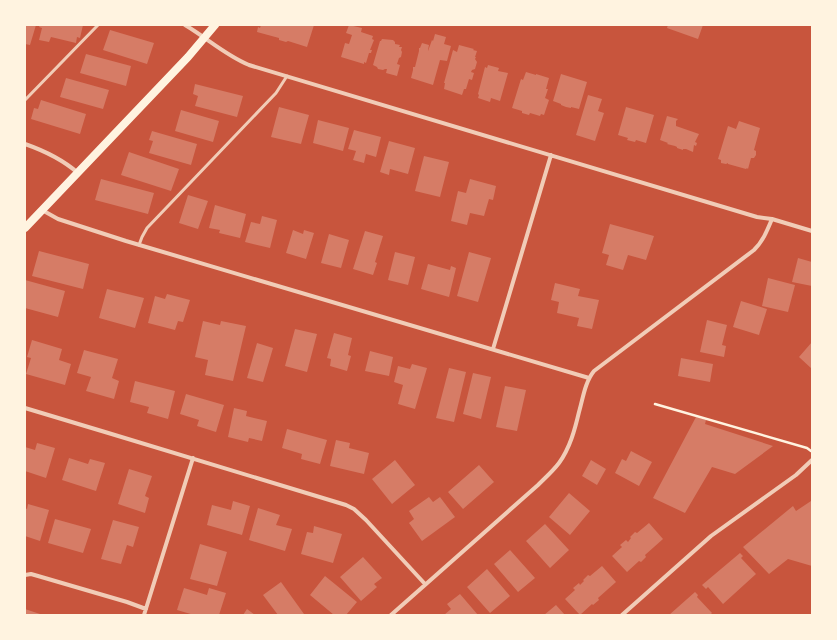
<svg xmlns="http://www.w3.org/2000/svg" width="837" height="640" viewBox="0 0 837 640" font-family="'Roboto Condensed',sans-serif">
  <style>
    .building { fill: #d67c66 }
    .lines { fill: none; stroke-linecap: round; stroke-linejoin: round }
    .path { stroke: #fff3e0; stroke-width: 2.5 }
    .service { stroke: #f1ccb7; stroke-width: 3 }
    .minor { stroke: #f1ccb7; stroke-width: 4 }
    .secondary { stroke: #fff3e0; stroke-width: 8 }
  </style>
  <rect width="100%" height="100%" fill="#c8553d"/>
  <path class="building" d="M25,25H36L30,45L25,44Z
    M40,25H83L80,38L77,37L76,43L51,37L49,42L39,40L42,28L39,27Z
    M261,25H314L307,47L288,41L286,42L279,40V38L257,32L258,27L260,28Z
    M349,25L362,28L361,32L373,36L372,39L374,40L370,50H372L371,53H369L366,63L364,62V64L341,57L345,43L349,44L352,35L346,33Z
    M668,25H703L698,39L667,28Z
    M110,30L154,43L147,64L103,50Z
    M435,34L446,37L444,44L451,46L447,61L440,60L433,85L411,78L413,70V67H415L419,51V48H420L422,43L429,45L428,50V51L432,40L433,41Z
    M382,39L393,40L395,42V44L400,45L399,47H402L401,50L402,52L401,57L399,58L397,64L400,65L397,76L386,73L387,69H385L383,70L378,69L377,67L373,65L380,41H381Z
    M459,45L474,49L473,50L477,51L475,57H476L475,59L477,62L475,69L472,70L471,72L474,73L472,80L469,79L466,89H464L462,95L444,89L445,83H444L453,50L457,52Z
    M86,54L131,66L126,86L80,73Z
    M488,65L499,68L498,71L508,73L500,101L491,98L490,102L478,98L479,95L478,94L485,67L487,68Z
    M526,72L536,75V74L549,78L546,89H548L545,98L549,100L544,115L541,114L540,116L530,113L529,115L522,113V111L512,108L521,79L523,80Z
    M561,74L587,82L579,109L571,107V108L566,107L561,105V104L553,101Z
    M66,78L109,90L103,109L60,97Z
    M195,84L243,96L237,117L195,106L198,96L193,94Z
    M588,95L602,99L598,111L604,113L595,141L576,135Z
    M41,100L86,114L80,134L31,119L34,108L38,109Z
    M279,107L309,115L301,144L271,137Z
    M626,107L654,115L646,143L636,140L635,142L627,140L628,138L618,135Z
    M181,110L219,121L213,142L175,131Z
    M667,116L678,119L676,121V126L699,134L695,142L697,143L696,146L694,145L693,152L686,149H683V150L677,148V147L675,146L667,144L668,143L660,140Z
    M318,120L349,128L343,151L313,143Z
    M739,121L760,128L754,150L756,151V155L754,158H751L748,169L747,168L746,169L728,164V163L726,164L721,163V160L718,159L728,126L736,129Z
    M354,130L381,137L376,157L366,154L364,163L353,160L356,151L348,149Z
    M152,131L197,144L191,165L149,153L153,141L149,140Z
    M389,141L415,148L408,174L390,169L389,175L380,172Z
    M129,152L179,169L171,191L121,175Z
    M424,156L449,162L440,197L415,191Z
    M101,179L154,193L148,214L95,200Z
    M470,179L496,186L493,200L489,199L484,216L470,213L467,225L451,221L458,191L466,193Z
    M188,195L208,201L198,229L179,223Z
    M215,205L246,214L240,238L219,233L220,230L209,228Z
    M262,216L277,220L270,248L245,242L251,222L260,224Z
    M610,224L654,236L646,260L628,255L623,270L606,265L609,255L602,253Z
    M293,230L303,234L304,230L314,233L306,259L286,253Z
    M365,231L383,236L375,262L377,263L373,275L353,269Z
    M329,234L349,240L341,268L321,263Z
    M39,251L89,264L83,289L32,276Z
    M395,252L415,257L408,285L388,280Z
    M469,252L491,258L478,302L457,296Z
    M798,258L812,262V286L792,282Z
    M428,264L450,270L451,266L456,268L449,297L421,289Z
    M768,278L795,285L788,312L762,306Z
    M25,280L65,291L58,317L25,308Z
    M555,283L580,289L578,296L599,300L592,329L577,326L579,318L557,313L559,302L551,300Z
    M107,289L144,298L135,328L99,318Z
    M167,294L190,300L183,322L178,321L175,330L148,323L155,296L165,299Z
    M741,301L767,309L759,335L733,327Z
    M707,320L727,325L722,345L726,346L724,357L700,352Z
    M203,321L220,325L221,321L246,326L233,381L205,375L208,360L195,357Z
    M295,329L317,334L307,372L285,366Z
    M334,333L352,338L348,355L351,356L347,371L330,366L331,359L327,358Z
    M32,340L62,349L59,360L71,364L65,385L26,374L31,358L27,357Z
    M812,342V369L799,357Z
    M257,343L273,348L263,382L247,378Z
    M84,350L118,359L112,378L119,381L114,399L86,391L91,377L77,373Z
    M370,351L393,357L389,376L365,371Z
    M681,358L713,364L710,382L678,376Z
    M412,364L427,368L415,409L398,404L403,385L394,382L398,366L410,369Z
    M449,368L466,372L454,422L436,418Z
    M473,373L491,377L481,419L463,414Z
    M135,381L175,391L168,419L147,413L149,407L130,402Z
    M505,386L526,390L517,431L496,427Z
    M186,394L224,405L216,432L197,426L199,420L180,414Z
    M234,408L247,411L246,416L267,421L262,441L249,438L248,442L228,437Z
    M696,417L706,420L705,424L773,446L735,474L712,467L685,513L653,498Z
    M287,429L327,440L320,464L301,459L302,454L282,448Z
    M336,440L350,443L349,448L369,453L364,474L330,466Z
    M37,443L55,448L46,478L25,471V447L35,450Z
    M631,451L652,462L639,486L615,473L622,459L626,461Z
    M69,458L88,464L90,459L105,463L96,491L62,480Z
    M395,460L415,485L392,504L372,479Z
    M591,460L606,469L597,485L582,476Z
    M479,465L494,482L463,509L448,492Z
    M129,469L152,476L145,496L149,498L145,513L118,504Z
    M569,493L590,511L570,535L549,517Z
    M429,497L433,502L440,497L455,517L422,541L409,523L414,519L409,511Z
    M233,501L250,506L242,535L207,525L212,505L231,510Z
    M811,501L812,503V566L788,559L769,574L743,547L793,506L796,511Z
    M28,504L49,510L40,541L25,536V508L27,509Z
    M258,508L280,515L276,525L292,529L285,551L249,540Z
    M55,519L91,529L83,553L48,543Z
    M113,520L139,527L133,547L127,545L121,564L101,559Z
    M649,523L663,539L645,555L646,557L641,562L639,561L627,572L612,556L622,547L620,545L626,540L628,542L631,538L630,537L635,532L637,533Z
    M545,524L569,550L550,568L526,541Z
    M314,526L342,534L333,563L301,554L307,532L313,533Z
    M200,544L227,552L217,586L190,579Z
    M510,550L535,578L518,592L494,564Z
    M740,553L743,556L741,558L756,574L723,604L708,587L706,589L702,585Z
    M363,557L382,578L374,584L377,587L361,601L340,577Z
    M602,566L616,582L598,598L599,600L593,605L592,604L580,615L565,599L575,590L573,588L579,583L580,585L584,581L583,580L588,575L590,576Z
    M487,569L510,596L490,613L467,587Z
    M325,576L357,602L346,615H334L310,595Z
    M281,582L304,614L303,615H278L263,595Z
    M184,588L207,595L209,588L226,593L219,615H194L177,610Z
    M695,592L698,595L697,597L712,613L710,615H669Z
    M460,594L478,615H444L451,609L447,604Z
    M556,605L565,615H544Z
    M25,609L43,615H25Z
    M247,609L255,615H243Z"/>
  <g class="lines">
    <path class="path" d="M655,404L807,448L811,451"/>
    <path class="service" d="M25,100L98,25
      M139,245L142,237L147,228L276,93L287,76"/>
    <path class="minor" d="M185,25C207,38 225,55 249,65L757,217L772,219L812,231
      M25,144C45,151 62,159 78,173
      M42,210L58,219L126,241L589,378
      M493,349L551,155
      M25,408L105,432L346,505L354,509L366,520L425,584
      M25,575L31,574L38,576L127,602L146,609
      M144,615L193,458
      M391,615L538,485C545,478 553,471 559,463C570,448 575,429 579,412C583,398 585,382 594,371L754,250C763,241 767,231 772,219
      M622,615L711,536L796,475L812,460"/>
    <path class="secondary" d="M25,228L188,57L215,25"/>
  </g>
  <rect width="837" height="640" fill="none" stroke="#fff3e0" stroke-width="52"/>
</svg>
